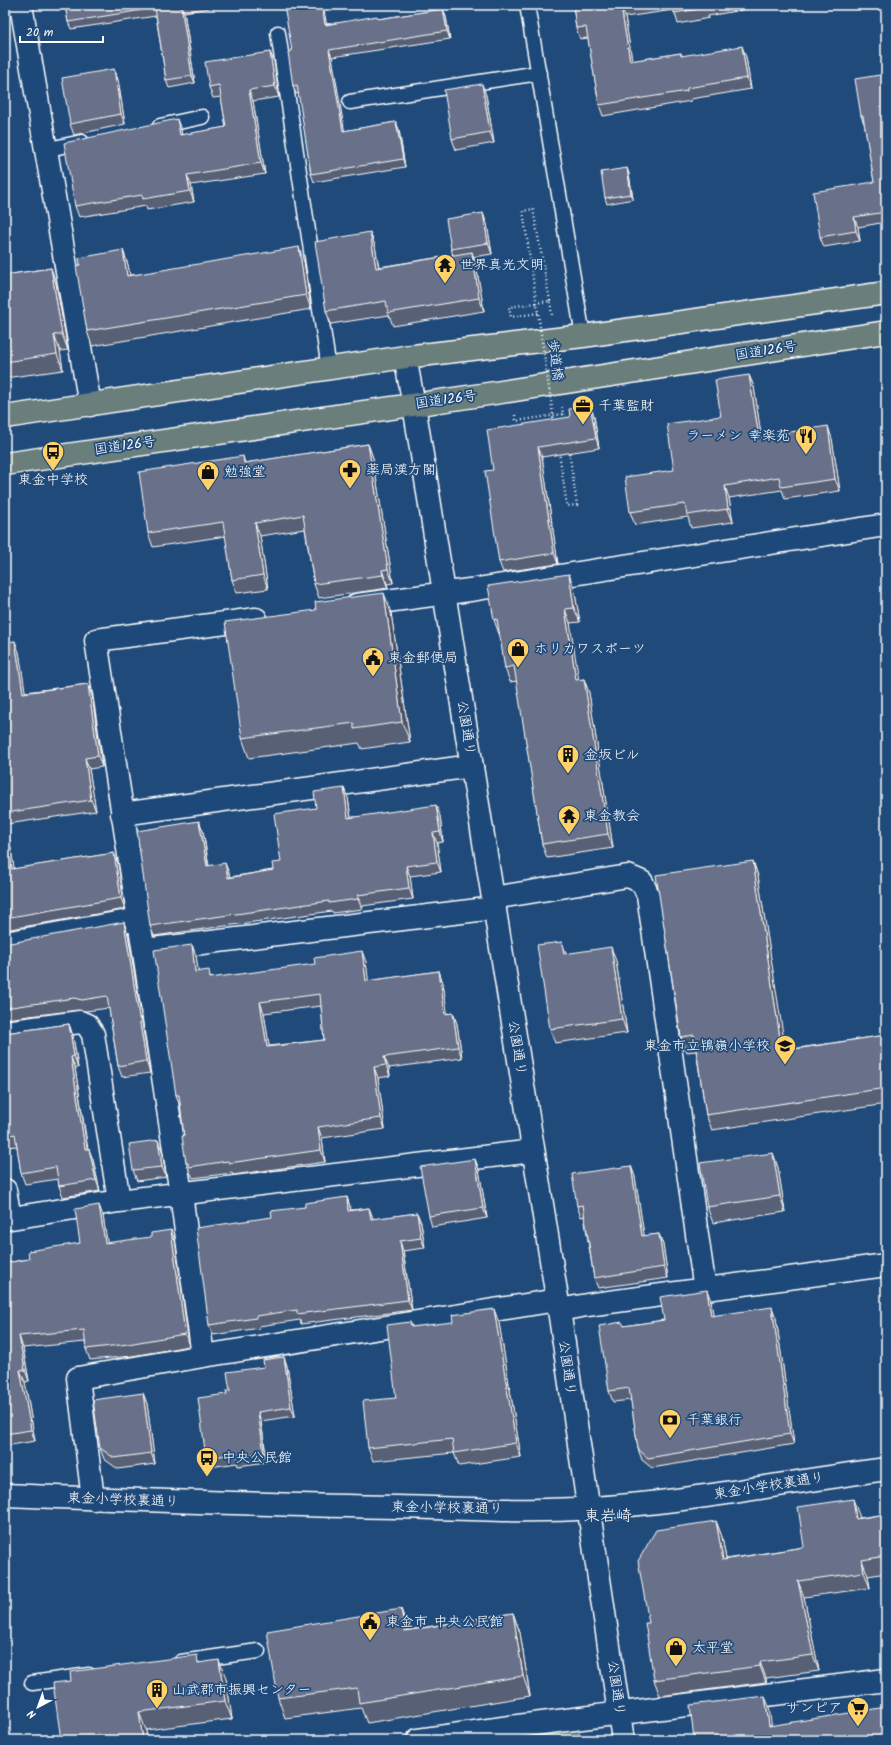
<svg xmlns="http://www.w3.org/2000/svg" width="891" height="1745" viewBox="0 0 891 1745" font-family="Kalam,'Klee One',sans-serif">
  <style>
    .park { fill: #5a7a7f; stroke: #acbcbf }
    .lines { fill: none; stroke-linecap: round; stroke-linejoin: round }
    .service-casing { stroke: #fff; stroke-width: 17 }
    .minor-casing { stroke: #fff; stroke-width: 25 }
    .tertiary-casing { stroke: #fff; stroke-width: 25 }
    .trunk-casing { stroke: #fff; stroke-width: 25 }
    .path { stroke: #fff; stroke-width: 2.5; stroke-dasharray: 1 3; stroke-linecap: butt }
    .service { stroke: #1f4a7a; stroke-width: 14 }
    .minor { stroke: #1f4a7a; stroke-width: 22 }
    .tertiary { stroke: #1f4a7a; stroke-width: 22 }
    .trunk { stroke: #6b7f7c; stroke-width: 22 }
    .path-bridge { stroke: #fff; stroke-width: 2.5; stroke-dasharray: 1 3; stroke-linecap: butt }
    .wall { fill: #596176; stroke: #fff; fill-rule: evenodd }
    .shaded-wall { fill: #494f60; stroke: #fff }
    .building { fill: #687189; stroke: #fff; fill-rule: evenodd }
    .labels { text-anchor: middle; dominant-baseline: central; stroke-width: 3.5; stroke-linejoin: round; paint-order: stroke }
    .poi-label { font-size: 14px; fill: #fff; stroke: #1f4a7a; text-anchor: start }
    .street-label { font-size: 14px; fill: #fff; stroke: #1f4a7a }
    .quarter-label { font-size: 16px; fill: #fff; stroke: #1f4a7a }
  </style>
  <rect width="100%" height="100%" fill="#1f4a7a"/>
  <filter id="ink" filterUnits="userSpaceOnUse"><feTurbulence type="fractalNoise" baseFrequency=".025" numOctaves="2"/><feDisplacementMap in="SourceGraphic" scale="8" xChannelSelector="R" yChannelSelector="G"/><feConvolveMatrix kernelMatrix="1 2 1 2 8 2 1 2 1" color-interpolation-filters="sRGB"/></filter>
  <g filter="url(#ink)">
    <path class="park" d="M578,1726L580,1740H488Z"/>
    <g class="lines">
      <g class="service-casing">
        <path id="service" d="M527,5L583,336
          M278,33L329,369
          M350,102L539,73
          M160,126L202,117
          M44,150L82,142
          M181,1662L258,1651
          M32,1683L89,1675"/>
      </g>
      <g class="minor-casing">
        <path id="minor" d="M21,5L90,405
          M357,605L477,589L886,525
          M122,814L472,766
          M493,898L628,876L642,882L648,895L705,1290
          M5,943L139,919
          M144,950L495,908
          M5,1032L80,1022L87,1025L93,1034L119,1201
          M5,1190L10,1218
          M5,1219L119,1201L533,1151
          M559,1310L587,1305L886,1265
          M203,1356L181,1194L96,640L256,619
          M93,1499L78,1378L203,1356L557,1300
          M418,1740L510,1727L886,1680"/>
      </g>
      <g class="tertiary-casing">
        <path id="tertiary" d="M405,357L414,405L559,1310L623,1740
          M5,1495C135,1500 265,1505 396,1507C460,1508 526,1513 591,1508C690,1502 788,1482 886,1469"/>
      </g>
      <g class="trunk-casing">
        <path id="trunk" d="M5,417L405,357L583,336L886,293
          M5,464L495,393L886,332"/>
      </g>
      <path class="path" d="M538,313L511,317L509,307L550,301L552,315
        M515,415L516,421L563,414L562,407"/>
      <use href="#service" class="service"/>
      <use href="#minor" class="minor"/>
      <use href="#tertiary" class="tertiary"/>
      <use href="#trunk" class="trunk"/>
      <path class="path-bridge" d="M550,301L533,209L523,211L554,422
        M563,414L564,420
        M559,452L567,506L577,505L569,451"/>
    </g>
    <path class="wall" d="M65,5H228L184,12L195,83L169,88L166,80L156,16L71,29L68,22Z
      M323,5L326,24L378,19L443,9L446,17L450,39L332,57L344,131L396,122L399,130L405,167L314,182L311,174L299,93L296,94L293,86L292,51Z
      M573,5H764V6L708,16L709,18L678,24L674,10L625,17L632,61L681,53L682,56L746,57L751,89L691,99V101L603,116L599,105L588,38L580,39L576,28Z
      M270,52L274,62L279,97L253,101L265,174L191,185L194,202L147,210L146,206L79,217L75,206L181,130L182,135L226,127L221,97L213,98L209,87Z
      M114,69L118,80L125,124L74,135L70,124Z
      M886,74V222L858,227L860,241L824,247L820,237L874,182L865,126L861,116Z
      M486,95L494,143L456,150L452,139Z
      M627,168L629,174L633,199L607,204L605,198Z
      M487,224L492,254L473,257L476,265L484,311L393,326L389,315L331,324L326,311L370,232L375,246L379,267L453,255L451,249Z
      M123,250L128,265L130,275L304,262L311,309L92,346L87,331L80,265Z
      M51,268L56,284L68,350L60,351L63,370L5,378V275Z
      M749,375L754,387L761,436L832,439L840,491L785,499L782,490L729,498L733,522L691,528L688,517L635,525L630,512L674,470L721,416Z
      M590,405L594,416L599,448L542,457L558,564L503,572L499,562L493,470L570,417Z
      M368,444L373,458L393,583L387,584L388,588L319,598L314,584L305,529L260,536L268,589L237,593L232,580L226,536L153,547L148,533L243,456L245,463Z
      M574,588L580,622L570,623L578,680L584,679L589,693L613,848L547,858L542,844L517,681L510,682L505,668L500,634H499L494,620Z
      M391,613L410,742L362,749L359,743L249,758L242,738Z
      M5,642L19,652L25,692L88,684L92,696L102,767L89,769L96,811L7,824L14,869L114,853L118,864L125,909L5,930Z
      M348,798L351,817L440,816L443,842L437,843L441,872L410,876L413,899L362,906V909L333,913L332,911L154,936L150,926L199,821L203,831L209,866L229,873L230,877L273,870L281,862L316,808Z
      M753,861L758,876L785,1050L886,1035V1104L712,1130L706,1115L696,1051L687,1052L681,1037Z
      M128,934L150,1073L122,1077L118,1066L109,1008L86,1011L78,1010L5,1019V944Z
      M562,942L566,954L616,961L627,1033L555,1043L550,1029Z
      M192,945L196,956L198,971L212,978L366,962L368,981L439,971L443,983L447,1014L453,1013L457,1024L462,1058L389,1068L390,1076L378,1078L385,1129L322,1138L325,1162L233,1175L232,1173L193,1178L191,1174L186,1163L184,1136L180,1106L176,1095ZM321,1006L324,1040L269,1046L264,1013Z
      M69,1024L73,1036L78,1068H75L88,1149L93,1160L100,1191L63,1197L59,1186L58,1179L25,1184L21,1173L17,1146L5,1147V1033Z
      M162,1151L166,1177L137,1181L133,1170Z
      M773,1153L778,1168L785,1212L713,1223L707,1207Z
      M475,1159L479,1170L487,1218L432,1227L429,1216Z
      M631,1166L635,1177L644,1236L659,1234L663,1245L668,1278L598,1288L594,1278L584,1216L581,1217L577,1206Z
      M347,1197L350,1207L351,1210L369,1208L373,1219L417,1213L421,1223L425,1248L403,1251L412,1310L301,1324L300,1320L259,1326L260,1328L213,1335L209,1325L272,1217L305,1207Z
      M103,1216L107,1243L175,1241L189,1346L132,1356L90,1360L86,1349L85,1342L23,1348L29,1381L25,1382L35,1441L5,1446V1263L29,1259L80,1243Z
      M711,1301L713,1316L776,1318L794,1444L652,1468L642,1460L638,1449L631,1400L613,1402L609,1391L624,1326L664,1320Z
      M410,1322L412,1327L499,1323L521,1457L459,1466L454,1453L373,1461L368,1448L396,1398Z
      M284,1357L287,1366L295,1416L261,1421L267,1462L238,1466L237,1463L210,1467L206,1458L227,1394L230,1391L264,1367Z
      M143,1393L147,1404L155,1464L118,1469L104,1459L100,1448Z
      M886,1514V1573L868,1576L870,1588L804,1597L819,1671L766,1678V1682L660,1696L654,1680L649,1623L716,1521L722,1537L726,1559L804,1547L859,1515V1518Z
      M401,1609L408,1630L513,1613L520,1633L530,1696L367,1723L361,1708L285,1718L278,1698Z
      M199,1662L226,1678L232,1719L146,1730L147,1740H61L71,1681Z"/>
    <path class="shaded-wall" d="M181,5L184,12L195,83L192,76Z
      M322,5H323L328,32L325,25Z
      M621,7L625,17L634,72L630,61Z
      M443,9L446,17L450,39L447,31Z
      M742,46L746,57L751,89L747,78Z
      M329,50L332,57L346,139L343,131Z
      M270,52L274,62L279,97L275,86Z
      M114,69L118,80L125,124L121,114Z
      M482,84L486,95L494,143L490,132Z
      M249,90L253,101L265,174L261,163Z
      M177,119L181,130L184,146L180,135Z
      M396,122L399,130L405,167L403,159Z
      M627,168L629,174L633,199L631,194Z
      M187,175L191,185L194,202L190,191Z
      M483,213L487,224L492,254L488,243Z
      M854,217L858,227L860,241L856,231Z
      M370,232L375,246L381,281L376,268Z
      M299,247L304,262L311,309L306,295Z
      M123,250L128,265L133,291L127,276Z
      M472,252L476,265L484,311L479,298Z
      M51,268L56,284L68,350L62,334Z
      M54,335L60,351L63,370L57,354Z
      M749,375L754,387L763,449L759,437Z
      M590,405L594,416L599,448L596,438Z
      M828,426L832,439L840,491L835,479Z
      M368,444L373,458L393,583L388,569Z
      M538,447L542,457L558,564L554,553Z
      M725,486L729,498L733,522L728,509Z
      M255,523L260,536L268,589L263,575Z
      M5,570L7,582L5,577Z
      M382,570L387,584L388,588L383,575Z
      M569,574L574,588L580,622L574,608Z
      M384,593L391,613L410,742L402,722Z
      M565,609L570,623L581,694L576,680Z
      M15,641L19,652L27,704L23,693Z
      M584,679L589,693L613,848L608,834Z
      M88,684L92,696L102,767L98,756Z
      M85,758L89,769L96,811L91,800Z
      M344,788L348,798L352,828L348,818Z
      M436,805L440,816L443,842L440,832Z
      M5,817L7,824L16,880L12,869L5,824Z
      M199,821L203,831L210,876L207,866Z
      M433,833L437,843L441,872L437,862Z
      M114,853L118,864L125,909L121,898Z
      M753,861L758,876L788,1066L782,1051Z
      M225,863L229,873L232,888L228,878Z
      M406,866L410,876L413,899L409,888Z
      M358,895L362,906V909L358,899Z
      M124,922L128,934L150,1073L146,1061Z
      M562,942L567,956L564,954Z
      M192,945L196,956L200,983L195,972Z
      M611,947L616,961L627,1033L622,1019Z
      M362,951L366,962L370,992L366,981Z
      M439,971L443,983L449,1025L445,1014Z
      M260,1002L264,1013L271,1058L267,1047Z
      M453,1013L457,1024L462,1058L458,1047Z
      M69,1024L73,1036L78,1068L74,1056Z
      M71,1057L75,1068L89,1161L85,1149Z
      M384,1057L389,1068L390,1076L386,1065Z
      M374,1067L378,1078L385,1129L381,1118Z
      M318,1127L322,1138L325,1162L321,1150Z
      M158,1140L162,1151L166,1177L162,1167Z
      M89,1149L93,1160L100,1191L96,1180Z
      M773,1153L778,1168L785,1212L780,1196Z
      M475,1159L479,1170L487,1218L483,1208Z
      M631,1166L635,1177L646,1247L642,1236Z
      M347,1197L350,1207L352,1221L348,1211Z
      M99,1205L103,1216L109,1254L105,1243Z
      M369,1208L373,1218L375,1229L371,1219Z
      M417,1213L421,1223L425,1248L421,1238Z
      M171,1230L175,1241L189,1346L185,1334Z
      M659,1234L663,1245L668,1278L664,1267Z
      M400,1241L403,1251L412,1310L408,1300Z
      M707,1290L711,1301L715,1327L711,1316Z
      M772,1307L776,1318L794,1444L790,1434Z
      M494,1309L499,1323L521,1457L516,1443Z
      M19,1336L23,1348L29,1381L25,1370Z
      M284,1357L287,1366L295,1416L291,1407Z
      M20,1370L25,1382L35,1441L31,1430Z
      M143,1393L147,1404L155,1464L151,1453Z
      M258,1412L261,1421L267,1462L264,1453Z
      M853,1499L859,1515L862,1535L856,1519Z
      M716,1521L722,1537L729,1576L723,1560Z
      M862,1560L868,1576L870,1588L864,1572Z
      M798,1581L804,1597L819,1671L813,1655Z
      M401,1609L408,1629L412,1651L405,1631Z
      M513,1613L520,1633L530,1696L523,1676Z
      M219,1660L226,1678L232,1719L225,1701Z
      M760,1662L766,1678V1682L760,1666Z
      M765,1696L769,1707L773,1737L769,1726Z
      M139,1712L146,1730L147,1740H143Z"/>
    <path class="building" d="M65,5H181L192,76L166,80L155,8L68,22Z
      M284,5H322L325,25L377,16L378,19L443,9L447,31L329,50L343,131L396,122L403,159L311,174L297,85L293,86L288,52L292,51Z
      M573,5H631L621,7L630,61L681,53V56L742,46L747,78L687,88V91L599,105L586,27L576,28Z
      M673,5H704L705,8L674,13Z
      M270,52L275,86L249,90L261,163L187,175L190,191L143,199L142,195L75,206L64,143L177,119L180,135L226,127L219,85L209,87L205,62Z
      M114,69L121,114L70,124L62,78Z
      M886,74V112H885L886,118V212L854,217L856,231L820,237L813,192L874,182L863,116H861L855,79Z
      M482,84L490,132L452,139L444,90Z
      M627,168L631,194L605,198L601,172Z
      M483,213L488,243L451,249L446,219Z
      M370,232L376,268L472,252L479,298L388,313L386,301L326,311L315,242Z
      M299,247L306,295L87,331L76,266L80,265L79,258L123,250L127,276Z
      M51,268L62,334L54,335L57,354L5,362V275Z
      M749,375L759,437L828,426L835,479L781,487L779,477L725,486L728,509L687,515L685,504L630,512L625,477L674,470L667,424L721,416L715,380Z
      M590,405L596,438L538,447L554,553L499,562L485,471L493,470L487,430L570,417L569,409Z
      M368,444L388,569L382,570L383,575L314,584L303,515L255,523L263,575L232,580L223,522L148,533L139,472L243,456L244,463Z
      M569,574L574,608L565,609L576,680L584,679L608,834L542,844L514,666L505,668L497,619L494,620L488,586Z
      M384,593L402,722L354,729V723L242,738L225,622L316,610L315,602Z
      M15,641L23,693L88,684L98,756L85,758L91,800L5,813V642Z
      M344,788L348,818L436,805L440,832L433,833L437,862L406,866L409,888L358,895V899L329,903V901L150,926L137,831L199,821L207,866L225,863L228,878L273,870L272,863L281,862L274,814L316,808L314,792Z
      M5,824L12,869L114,853L121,898L5,918Z
      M753,861L782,1051L886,1035V1088L706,1115L694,1035L681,1037L656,875Z
      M124,922L146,1061L118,1066L107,996L82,1000L74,998L5,1008V944Z
      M562,942L564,954L611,947L622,1019L550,1029L537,945Z
      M192,945L195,972L209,970L210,978L315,964L314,958L362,951L366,981L439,971L445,1014L453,1013L458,1047L384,1057L386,1065L374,1067L381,1118L318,1127L321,1150L229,1163L228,1161L189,1167L188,1163H186L182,1136H184L179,1095H176L154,950ZM320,994L324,1040L267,1047L260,1002Z
      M69,1024L74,1056L71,1057L85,1149H89L96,1180L59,1186L56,1167L21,1173L15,1134L5,1136V1033Z
      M158,1140L162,1167L133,1170L129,1144Z
      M773,1153L780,1196L707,1207L700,1163Z
      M475,1159L483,1208L429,1216L420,1167Z
      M631,1166L642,1236L659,1234L664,1267L594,1278L583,1205L577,1206L572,1174Z
      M347,1197L348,1211L369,1208L371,1219L417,1213L421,1238L400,1241L408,1300L297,1314V1310L256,1316V1318L209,1325L196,1228L272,1217L271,1211L305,1207V1203Z
      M99,1205L105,1243L151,1237V1233L171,1230L185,1334L128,1344L86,1349L84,1330L19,1336L25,1370H20L31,1430L5,1434V1263L29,1259L28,1251L80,1243L75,1209Z
      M707,1290L711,1316L772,1307L790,1434L648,1458L638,1449L629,1388L609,1391L599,1326L622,1322L624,1326L664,1320L660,1297Z
      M494,1309L516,1443L454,1453L452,1439L368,1448L363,1401L396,1398L387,1325L410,1322L411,1327L453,1322L452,1315Z
      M284,1357L291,1407L258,1412L264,1453L235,1457L234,1454L206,1458L198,1398L227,1394L226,1391H230L227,1372L264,1367L263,1360Z
      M143,1393L151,1453L114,1458L100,1448L93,1400Z
      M853,1499L856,1519L886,1514V1556L862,1560L864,1572L798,1581L813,1655L760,1662V1666L654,1680L645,1623H649L638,1561L656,1530L716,1521L723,1560L804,1547L798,1507Z
      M401,1609L405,1631L513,1613L523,1676L359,1703L357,1688L278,1698L267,1631Z
      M197,1655L198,1663L219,1660L225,1701L139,1712L143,1740H61L53,1683L71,1681L70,1672Z
      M765,1696L769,1726L886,1707V1740H694L690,1705Z"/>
  </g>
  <defs>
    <g id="temple-pin" transform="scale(1.15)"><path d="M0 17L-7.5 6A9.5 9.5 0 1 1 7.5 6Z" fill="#ffd166" stroke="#1f4a7a"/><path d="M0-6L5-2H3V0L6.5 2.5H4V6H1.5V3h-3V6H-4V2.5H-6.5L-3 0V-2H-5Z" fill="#111"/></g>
    <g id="office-pin" transform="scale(1.15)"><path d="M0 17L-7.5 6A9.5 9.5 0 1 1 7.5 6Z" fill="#ffd166" stroke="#1f4a7a"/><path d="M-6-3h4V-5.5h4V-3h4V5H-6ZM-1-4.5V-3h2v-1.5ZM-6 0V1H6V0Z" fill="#111"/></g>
    <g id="restaurant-pin" transform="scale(1.15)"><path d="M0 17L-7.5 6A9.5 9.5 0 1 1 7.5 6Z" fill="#ffd166" stroke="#1f4a7a"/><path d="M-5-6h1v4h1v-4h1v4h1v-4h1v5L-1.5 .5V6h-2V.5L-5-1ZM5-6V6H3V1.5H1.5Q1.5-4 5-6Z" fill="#111"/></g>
    <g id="bus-pin" transform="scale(1.15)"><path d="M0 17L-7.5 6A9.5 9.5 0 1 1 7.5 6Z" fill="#ffd166" stroke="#1f4a7a"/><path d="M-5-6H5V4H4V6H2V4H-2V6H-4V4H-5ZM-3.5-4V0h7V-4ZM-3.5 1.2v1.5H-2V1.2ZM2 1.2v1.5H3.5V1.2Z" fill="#111"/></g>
    <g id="pharmacy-pin" transform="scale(1.15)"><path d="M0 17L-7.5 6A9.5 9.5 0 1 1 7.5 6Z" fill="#ffd166" stroke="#1f4a7a"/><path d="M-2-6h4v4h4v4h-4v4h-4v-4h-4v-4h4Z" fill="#111"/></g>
    <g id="shop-pin" transform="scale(1.15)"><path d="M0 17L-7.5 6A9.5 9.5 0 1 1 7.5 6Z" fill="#ffd166" stroke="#1f4a7a"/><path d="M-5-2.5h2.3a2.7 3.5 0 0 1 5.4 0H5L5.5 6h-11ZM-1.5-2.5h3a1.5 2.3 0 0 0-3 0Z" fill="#111"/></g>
    <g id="civic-pin" transform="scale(1.15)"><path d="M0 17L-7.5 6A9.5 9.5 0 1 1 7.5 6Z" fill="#ffd166" stroke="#1f4a7a"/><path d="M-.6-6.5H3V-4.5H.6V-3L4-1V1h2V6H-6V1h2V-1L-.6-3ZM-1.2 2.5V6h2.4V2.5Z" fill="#111"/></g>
    <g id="building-pin" transform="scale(1.15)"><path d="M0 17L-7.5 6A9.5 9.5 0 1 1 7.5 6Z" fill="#ffd166" stroke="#1f4a7a"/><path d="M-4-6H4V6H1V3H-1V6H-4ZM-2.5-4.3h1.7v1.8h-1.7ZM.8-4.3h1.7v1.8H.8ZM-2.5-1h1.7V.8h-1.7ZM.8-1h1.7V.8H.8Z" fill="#111"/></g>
    <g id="school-pin" transform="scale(1.15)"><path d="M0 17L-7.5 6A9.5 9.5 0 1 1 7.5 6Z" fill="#ffd166" stroke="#1f4a7a"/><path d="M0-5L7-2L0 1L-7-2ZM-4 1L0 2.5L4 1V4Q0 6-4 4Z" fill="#111"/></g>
    <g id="bank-pin" transform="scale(1.15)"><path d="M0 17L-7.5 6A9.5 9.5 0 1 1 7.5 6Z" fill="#ffd166" stroke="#1f4a7a"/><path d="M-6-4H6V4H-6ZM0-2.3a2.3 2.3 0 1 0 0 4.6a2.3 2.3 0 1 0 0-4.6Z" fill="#111"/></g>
    <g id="supermarket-pin" transform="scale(1.15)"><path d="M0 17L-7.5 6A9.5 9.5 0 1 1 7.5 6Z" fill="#ffd166" stroke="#1f4a7a"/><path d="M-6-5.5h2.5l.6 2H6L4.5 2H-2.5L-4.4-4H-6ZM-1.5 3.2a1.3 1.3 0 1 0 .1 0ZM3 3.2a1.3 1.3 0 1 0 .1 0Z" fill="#111"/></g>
  </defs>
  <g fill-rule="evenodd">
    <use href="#temple-pin" x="445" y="265"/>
    <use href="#office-pin" x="583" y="406"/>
    <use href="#restaurant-pin" x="806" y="436"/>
    <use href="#bus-pin" x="53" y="452"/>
    <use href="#pharmacy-pin" x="350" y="470"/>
    <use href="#shop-pin" x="208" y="472"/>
    <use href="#shop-pin" x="518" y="649"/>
    <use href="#civic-pin" x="373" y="658"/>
    <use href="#building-pin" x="568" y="755"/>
    <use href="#temple-pin" x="569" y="816"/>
    <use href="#school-pin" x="785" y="1046"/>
    <use href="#bank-pin" x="670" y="1420"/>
    <use href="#bus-pin" x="207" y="1458"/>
    <use href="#civic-pin" x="370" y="1622"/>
    <use href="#shop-pin" x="676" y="1648"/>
    <use href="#building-pin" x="157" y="1690"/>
    <use href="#supermarket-pin" x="858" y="1708"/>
  </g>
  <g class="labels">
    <g class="poi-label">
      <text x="460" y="265">世界真光文明</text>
      <text x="598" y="406">千葉監財</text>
      <text x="790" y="436" text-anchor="end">ラーメン 幸楽苑</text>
      <text x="366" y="470">薬局漢方閣</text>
      <text x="224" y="472">勉強堂</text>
      <text x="53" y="480" text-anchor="middle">東金中学校</text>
      <text x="534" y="649">ホリカワスポーツ</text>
      <text x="388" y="658">東金郵便局</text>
      <text x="584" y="755">金坂ビル</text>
      <text x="584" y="816">東金教会</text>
      <text x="770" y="1046" text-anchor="end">東金市立鴇嶺小学校</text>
      <text x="686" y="1420">千葉銀行</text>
      <text x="222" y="1458">中央公民館</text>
      <text x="386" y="1622">東金市 中央公民館</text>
      <text x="692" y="1648">太平堂</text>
      <text x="172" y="1690">山武郡市振興センター</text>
      <text x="842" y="1708" text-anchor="end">サンピア</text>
    </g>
    <g class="street-label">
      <text transform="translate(766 351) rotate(-9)">国道126号</text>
      <text transform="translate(555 360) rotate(82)">歩道橋</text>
      <text transform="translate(446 400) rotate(-8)">国道126号</text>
      <text transform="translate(125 446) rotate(-8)">国道126号</text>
      <text transform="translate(466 728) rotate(81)">公園通り</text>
      <text transform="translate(517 1048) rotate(81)">公園通り</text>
      <text transform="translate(567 1368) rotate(82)">公園通り</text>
      <text transform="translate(769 1486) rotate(-9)">東金小学校裏通り</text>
      <text transform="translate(123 1500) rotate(2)">東金小学校裏通り</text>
      <text transform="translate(447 1508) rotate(1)">東金小学校裏通り</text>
      <text transform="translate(616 1688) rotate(82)">公園通り</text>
    </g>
    <g class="quarter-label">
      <text x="608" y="1516">東岩崎</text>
    </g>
  </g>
  <rect width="891" height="1745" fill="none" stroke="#1f4a7a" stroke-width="20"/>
  <rect x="10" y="10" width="871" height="1725" fill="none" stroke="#fff" stroke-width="1.5" filter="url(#ink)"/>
  <g transform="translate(38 1707) rotate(221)" stroke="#1f4a7a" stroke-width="3" paint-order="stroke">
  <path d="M0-3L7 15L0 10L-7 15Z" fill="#ffffff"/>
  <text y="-6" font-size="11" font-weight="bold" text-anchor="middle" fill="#ffffff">N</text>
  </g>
  <path d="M20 36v6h83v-6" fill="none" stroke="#ffffff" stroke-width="2"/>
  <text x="26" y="36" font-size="12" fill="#ffffff" stroke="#1f4a7a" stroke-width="3" paint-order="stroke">20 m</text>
</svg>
